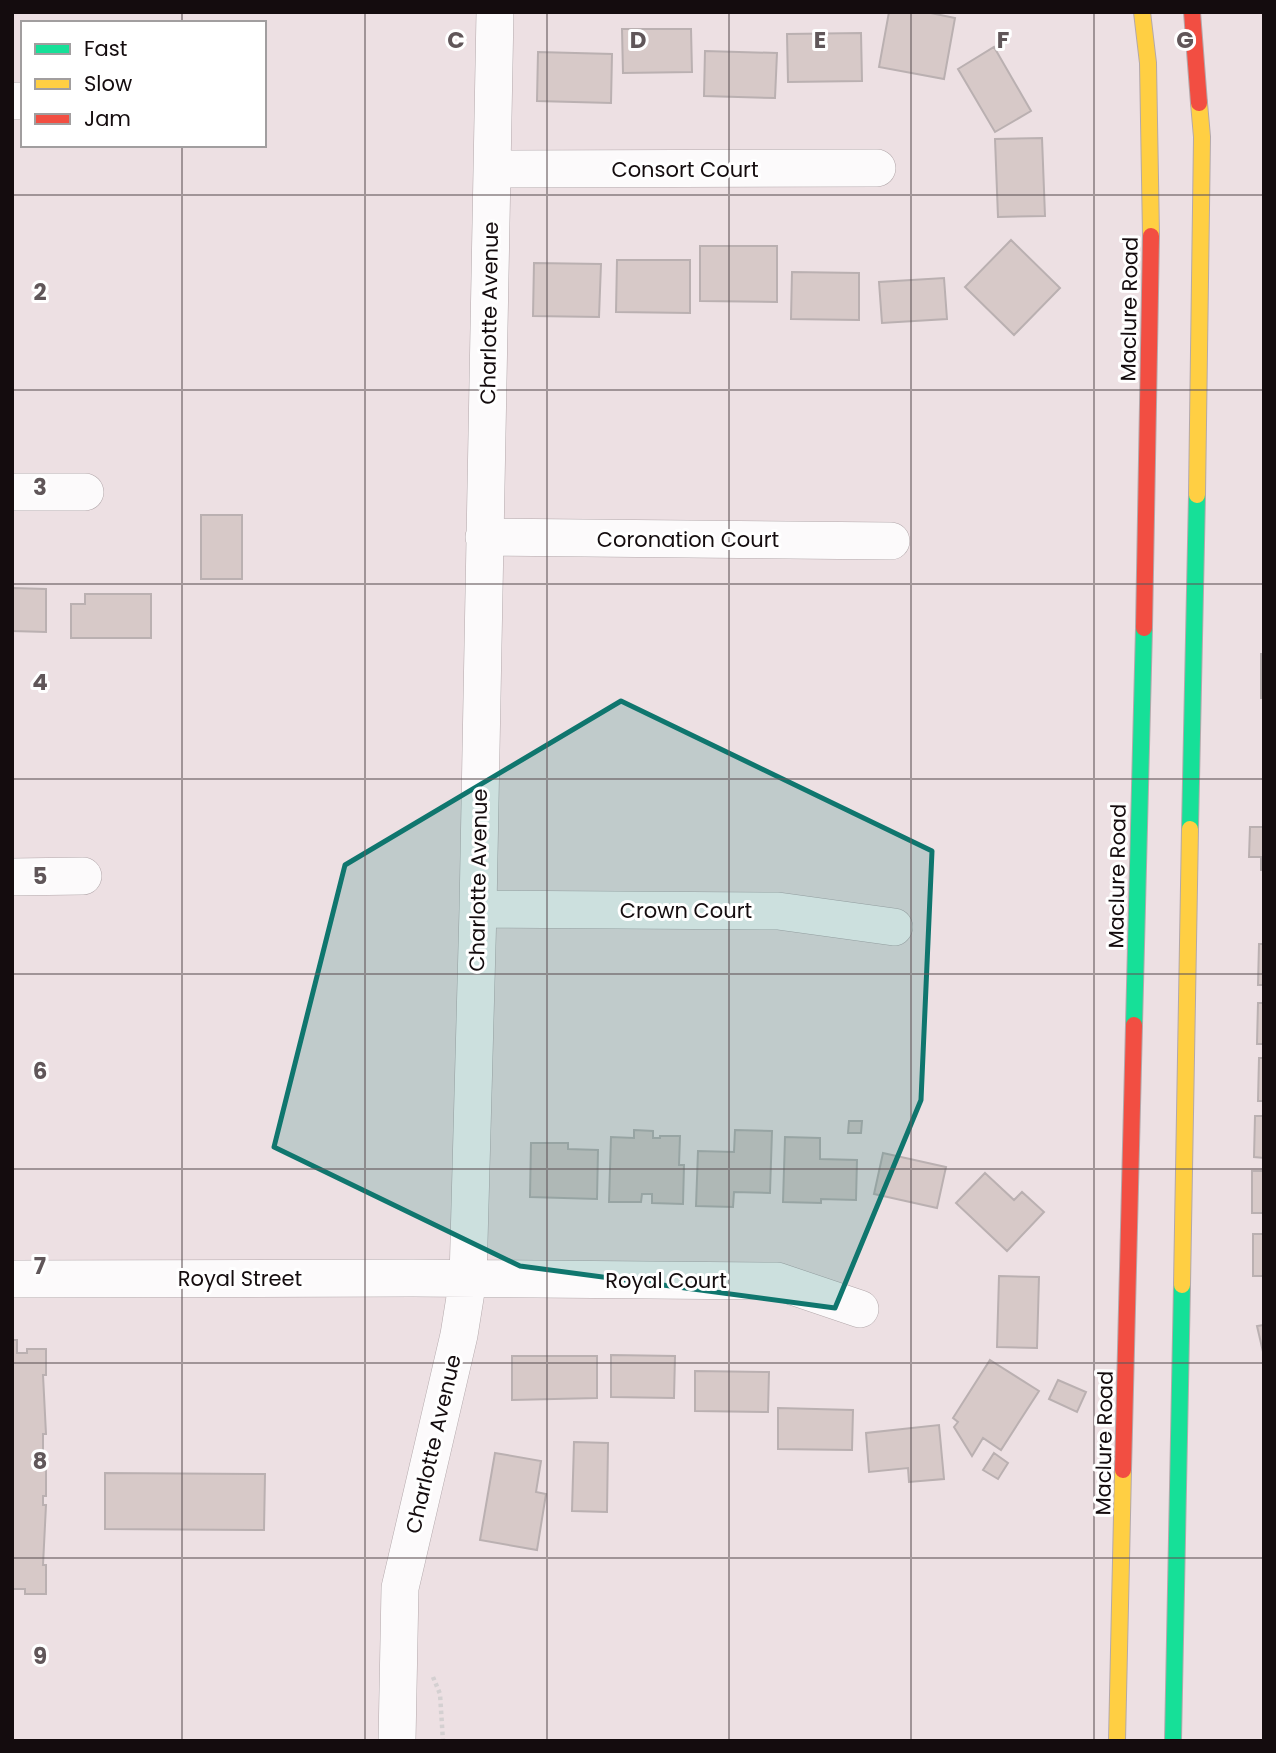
<svg xmlns="http://www.w3.org/2000/svg" width="1276" height="1753" viewBox="0 0 1276 1753" font-family="Poppins,sans-serif">
  <style>
    .building { fill: #d7c9c8; stroke: #bab0b1; stroke-width: 2 }
    .lines { fill: none; stroke-linecap: round; stroke-linejoin: round }
    .street-casing { stroke: #b3a8ab; stroke-width: 38 }
    .fast-casing { stroke: #b3a8ab; stroke-width: 18 }
    .slow-casing { stroke: #b3a8ab; stroke-width: 18 }
    .jam-casing { stroke: #b3a8ab; stroke-width: 18 }
    .path { stroke: #d4d0d1; stroke-width: 4.5; stroke-dasharray: 3.5 3.5; stroke-linecap: butt }
    .street { stroke: #fcfafb; stroke-width: 37 }
    .fast { stroke: #16e098; stroke-width: 16 }
    .slow { stroke: #ffcf43; stroke-width: 16 }
    .jam { stroke: #f24e42; stroke-width: 16 }
    .marked { fill: #0f766e; fill-opacity: 0.2; stroke: #0f766e; stroke-width: 5; stroke-linejoin: round }
    .grid { fill: none; stroke: #605659; stroke-width: 2; stroke-opacity: 0.55 }
    .labels { text-anchor: middle; dominant-baseline: central; stroke-width: 6; stroke-linejoin: round; paint-order: stroke }
    .street-label { font-size: 21px; fill: #140c0e; stroke: #fff }
    .grid-label { font-size: 23px; text-anchor: middle; font-weight: bold; fill: #605659; stroke: #fff; stroke-width: 6; stroke-linejoin: round; paint-order: stroke }
  </style>
  <rect width="100%" height="100%" fill="#ede0e3"/>
  <path class="building" d="M889,12H926L955,18L944,79L879,67Z
    M622,29H691L692,72L623,73Z
    M861,33L862,81L788,82L787,34Z
    M994,47L1031,111L995,132L958,69Z
    M705,51L777,53L775,98L704,96Z
    M538,52L612,54L611,103L537,101Z
    M1042,138L1045,216L998,217L995,139Z
    M1011,240L1060,288L1014,335L965,287Z
    M700,246H777V302L700,301Z
    M617,260H690V313L616,312Z
    M534,263L601,264L599,317L533,316Z
    M792,272L859,273V320L791,319Z
    M944,278L947,319L882,323L879,282Z
    M201,515H242V579H201Z
    M12,588L46,589V632L12,631Z
    M85,594H151V638H71V604H85Z
    M1261,654H1264V698H1261Z
    M1250,827H1264V870H1261V857H1249Z
    M1259,944H1264V985H1258Z
    M1258,1003H1264V1044H1257Z
    M1259,1058H1264V1101H1258Z
    M1255,1116H1264V1158L1254,1157Z
    M849,1121H862L861,1133H848Z
    M634,1130L653,1131V1138H660V1136H680L679,1165H684L683,1204L652,1203V1194H642L641,1202H609L611,1137L634,1138Z
    M735,1130L772,1131L770,1193L734,1192L733,1207L696,1206L698,1151L734,1152Z
    M785,1137L820,1138V1159L857,1160L856,1200L821,1199V1203L783,1202Z
    M531,1143H568V1149L598,1150L597,1199L530,1197Z
    M883,1153L946,1167L937,1208L874,1194Z
    M1252,1171H1264V1213H1252Z
    M985,1173L1014,1200L1022,1192L1044,1212L1007,1251L956,1203Z
    M1253,1234H1264V1276H1253Z
    M999,1276L1039,1277L1037,1348L997,1347Z
    M1264,1325V1356L1257,1326Z
    M12,1340H17V1353H27V1349H46V1375H43L46,1434H43V1464H46V1496H43V1505H46L43,1565H46V1594H25V1589H12Z
    M611,1355L675,1356L674,1398L611,1397Z
    M512,1356H597V1398L512,1400Z
    M990,1360L1039,1391L1001,1450L983,1438L972,1456L954,1427L958,1422L953,1418Z
    M695,1371L769,1372L768,1412L695,1411Z
    M1058,1380L1086,1392L1077,1412L1049,1399Z
    M778,1408L853,1410L852,1450L778,1449Z
    M939,1425L944,1479L909,1482L908,1468L869,1472L866,1433Z
    M574,1442L608,1443L607,1512L572,1511Z
    M495,1453L541,1461L536,1492L546,1494L537,1550L480,1540Z
    M994,1453L1008,1463L998,1479L983,1470Z
    M105,1473L265,1474L264,1530L105,1529Z"/>
  <g class="lines">
    <g class="street-casing">
      <path id="street" d="M12,101H23
        M492,169L877,168
        M12,492H85
        M484,537L891,541
        M12,877L83,876
        M478,909L778,911L894,927
        M12,1279L413,1278L777,1281L860,1309
        M397,1741L400,1588L459,1335L468,1279L478,909L495,12"/>
    </g>
    <g class="fast-casing">
      <path id="fast" d="M1190,829L1197,495
        M1134,1025L1144,628
        M1173,1741L1182,1285"/>
    </g>
    <g class="slow-casing">
      <path id="slow" d="M1142,12L1148,63L1151,236
        M1197,495L1202,137L1199,103
        M1182,1285L1190,829
        M1117,1741L1123,1470"/>
    </g>
    <g class="jam-casing">
      <path id="jam" d="M1192,12L1199,103
        M1144,628L1151,236
        M1123,1470L1134,1025"/>
    </g>
    <path class="path" d="M433,1677L440,1694L443,1741"/>
    <use href="#street" class="street"/>
    <use href="#fast" class="fast"/>
    <use href="#slow" class="slow"/>
    <use href="#jam" class="jam"/>
  </g>
  <path class="marked" d="M621,701L932,851L921,1100L835,1308L520,1266L274,1147L345,865Z"/>
  <path class="grid" d="M182,12V23M365,12V1741M547,12V1741M729,12V1741M911,12V1741M1094,12V1741M182,145V1741M12,195H1264M12,390H1264M12,584H1264M12,779H1264M12,974H1264M12,1169H1264M12,1363H1264M12,1558H1264"/>
  <g class="labels">
    <g class="street-label">
      <text x="685" y="169">Consort Court</text>
      <text transform="translate(1129 309) rotate(-89)">Maclure Road</text>
      <text transform="translate(489 313) rotate(-89)">Charlotte Avenue</text>
      <text x="688" y="539">Coronation Court</text>
      <text transform="translate(1117 876) rotate(-89)">Maclure Road</text>
      <text transform="translate(478 880) rotate(-89)">Charlotte Avenue</text>
      <text x="686" y="910">Crown Court</text>
      <text x="240" y="1278">Royal Street</text>
      <text x="666" y="1280">Royal Court</text>
      <text transform="translate(1104 1443) rotate(-89)">Maclure Road</text>
      <text transform="translate(433 1444) rotate(-77)">Charlotte Avenue</text>
    </g>
  </g>
  <g class="grid-label">
    <text x="456" y="48">C</text>
    <text x="638" y="48">D</text>
    <text x="820" y="48">E</text>
    <text x="1003" y="48">F</text>
    <text x="1185" y="48">G</text>
    <text x="40" y="300">2</text>
    <text x="40" y="495">3</text>
    <text x="40" y="690">4</text>
    <text x="40" y="884">5</text>
    <text x="40" y="1079">6</text>
    <text x="40" y="1274">7</text>
    <text x="40" y="1469">8</text>
    <text x="40" y="1664">9</text>
  </g>
  <rect width="1276" height="1753" fill="none" stroke="#140c0e" stroke-width="28"/>
  <rect x="21" y="21" width="245" height="126" fill="#ffffff" stroke="#a19e9f" stroke-width="2"/>
  <rect x="35" y="44" width="35" height="10" fill="#16e098" stroke="#a19e9f" stroke-width="2"/>
  <text x="84" y="56" font-size="21" fill="#140c0e">Fast</text>
  <rect x="35" y="79" width="35" height="10" fill="#ffcf43" stroke="#a19e9f" stroke-width="2"/>
  <text x="84" y="91" font-size="21" fill="#140c0e">Slow</text>
  <rect x="35" y="114" width="35" height="10" fill="#f24e42" stroke="#a19e9f" stroke-width="2"/>
  <text x="84" y="126" font-size="21" fill="#140c0e">Jam</text>
</svg>
